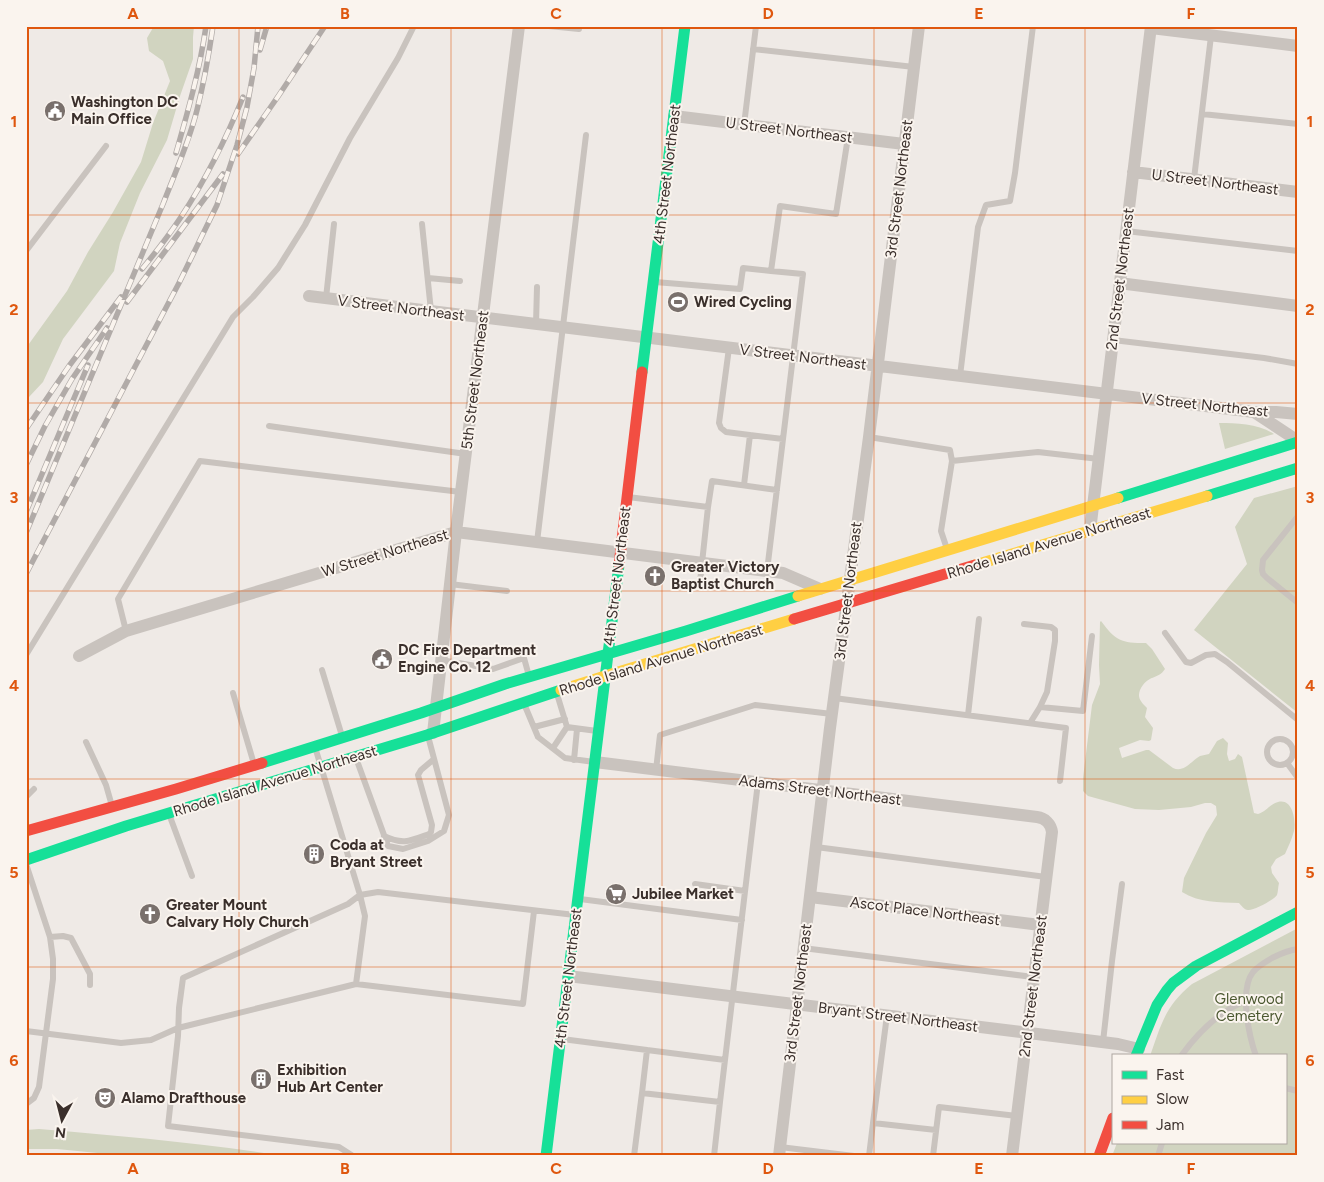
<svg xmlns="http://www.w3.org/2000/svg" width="1324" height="1182" viewBox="0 0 1324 1182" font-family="Figtree,sans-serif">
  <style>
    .green { fill: #d1d4c0 }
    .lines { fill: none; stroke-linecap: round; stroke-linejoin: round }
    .lane { stroke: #c9c3be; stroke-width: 6 }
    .street { stroke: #c9c3be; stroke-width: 12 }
    .fast { stroke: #16e098; stroke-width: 11 }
    .slow { stroke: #ffcf43; stroke-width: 11 }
    .jam { stroke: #f24e42; stroke-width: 11 }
    .rail-casing { stroke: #b1aba8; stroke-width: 5.5 }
    .rail { stroke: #faf4ee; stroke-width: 4; stroke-dasharray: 11; stroke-linecap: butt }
    .grid { fill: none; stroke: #df570e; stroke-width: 1; stroke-opacity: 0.55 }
    .labels { text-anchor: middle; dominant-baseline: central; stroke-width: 4; stroke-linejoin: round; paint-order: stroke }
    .poi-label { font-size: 15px; font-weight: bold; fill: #3a2f2b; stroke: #faf4ee; text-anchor: start }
    .street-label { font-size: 15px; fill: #3a2f2b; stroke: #faf4ee }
    .park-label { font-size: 15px; fill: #4b5830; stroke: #faf4ee }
    .neatline { fill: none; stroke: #df570e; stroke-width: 2 }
    .grid-label { font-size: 16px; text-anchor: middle; font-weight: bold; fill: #df570e }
  </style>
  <rect width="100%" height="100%" fill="#efeae6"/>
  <path class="green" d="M154,26H194L193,37V59L180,96L167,140L140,193L120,243L114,271L63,339L43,382L29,397L26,411V348L67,291L88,252L113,212L141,162L153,123L170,81L163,61L149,51L147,38Z
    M1219,423C1237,423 1259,424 1274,434L1225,449Z
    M1298,486V713L1194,630L1247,564L1235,527L1254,498Z
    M1101,621C1116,641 1121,643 1146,643L1152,649L1165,669C1158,680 1148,674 1140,690C1137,698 1141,702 1147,708L1145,717L1153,728L1151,740L1149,741L1140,740L1119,748L1122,758L1146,750H1149L1173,768C1184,773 1191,761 1200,756C1203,755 1206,755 1209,754L1217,741L1223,738L1228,743L1227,754L1229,761L1235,759L1238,754L1242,757L1254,813L1258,814C1266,812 1270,804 1278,802C1293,798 1296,821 1294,831C1292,839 1288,847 1285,854L1276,859L1271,867L1272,873L1279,883C1278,887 1278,892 1277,895C1274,900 1253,911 1248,910C1244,910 1241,905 1239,903C1219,902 1199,903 1182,892L1184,878L1206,833L1217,815L1216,806L1211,803H1205L1191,807L1159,810L1135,809L1088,796L1083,791V778L1092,705L1100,684L1099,665L1100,622Z
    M1298,928V1156H1112L1117,1143H1285V1056H1150C1161,1025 1165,1006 1192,984Z
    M39,1129C121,1136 203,1143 284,1156H128L57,1149H26V1130Z"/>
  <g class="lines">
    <path class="lane" d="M549,26L579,29
      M753,49L914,67
      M1202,114L1298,124
      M744,125L756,26
      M1194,179L1211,36
      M422,224L431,311
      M1126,231L1298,251
      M26,251L106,146
      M428,278L460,281
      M655,282L740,289L743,268L771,271
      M326,298L334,224
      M536,324L537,287
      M1113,340L1264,358L1298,364
      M729,348L719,423L721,428L726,432L783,439
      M960,376L978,227L986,205L1010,201L1015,173L1033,26
      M269,426L466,454
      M869,437L950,450L952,461
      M744,485L750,435
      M628,497L708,507L700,582
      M708,507L712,481L777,490
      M1298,516L1263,560L1262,570L1263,574L1267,578L1298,603
      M537,542L586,135
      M947,549L941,531L952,461L1038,452L1099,459
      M767,571L803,274L771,271L780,206L836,214L848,137
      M450,584L507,591
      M1024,624L1051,627L1055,630V641L1047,692L1040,707L1030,723
      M126,631L118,599L200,461L461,492
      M1165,633L1186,662L1191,663L1206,655L1215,654L1227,662L1298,720
      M26,655L233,317L253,297L278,268L305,225L350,138L398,58L414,26
      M441,660L493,669L524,658L529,676
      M322,670L342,736
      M233,693L254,764
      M557,694L567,727L597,731
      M834,698L1066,728L1060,781
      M525,706L538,737L565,758L594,762
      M1040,707L1083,711L1092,636
      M968,715L979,619
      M534,727L565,719
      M1267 752a13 13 0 1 1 26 0a13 13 0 1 1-26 0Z
      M86,742L106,785L112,806
      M553,748L567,727
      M356,758L388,846L403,849L428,841L444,831L449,815L428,736
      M574,760L577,729
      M1287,763L1298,778
      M656,770L660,735L755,705L832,714
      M26,797L34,789
      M169,814L192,876
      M384,836C403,845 410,841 429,834L431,832L432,825L418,775L421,770L434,759
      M816,847L1046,877
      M26,864L50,937L53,959V979L39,1087L34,1098L26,1104
      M695,884L745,891
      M580,899L742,920
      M50,937L63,936L71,938L90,974V985
      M803,948L1033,977
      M356,984L523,1004L534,911
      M887,1015L873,1123L936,1130
      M26,1031L121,1043L151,1040L178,1028L356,984L365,916L360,895L315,747
      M562,1039L647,1050L642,1093L720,1102L758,782
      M1103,1042L1112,961L1122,884
      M647,1050L725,1060
      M1181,1056C1197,1034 1219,1011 1246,1001
      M1256,1056C1249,1036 1239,990 1253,972C1258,966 1265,962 1272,958C1280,954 1288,950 1298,949
      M1285,1088L1298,1091
      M780,1147L854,1156
      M353,1156L339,1147L168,1126L178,1036L179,1008L183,978L348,904L360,895L378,892L575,915
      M634,1156L642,1093
      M714,1156L720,1102
      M869,1156L873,1123
      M933,1156L939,1107L1017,1116
      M1158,1156L1162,1143"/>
    <path class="street" d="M1151,28L1298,46
      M674,116L904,144
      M1133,172L1298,192
      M1119,283L1298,306
      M309,296L1254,412H1276L1298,414
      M1254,412L1298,441
      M1090,531L1151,26
      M79,656L126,631L456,532L783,573L820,589
      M433,733L456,532L519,26
      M595,762L1037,817C1045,818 1051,824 1052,832L1012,1156
      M810,897L1040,925
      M568,976L1118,1044L1139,1049
      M779,1156L830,728L869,437L919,26"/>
    <path class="fast" d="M642,372L685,26
      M1207,496L1298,468
      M1118,498L1298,442
      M262,763L421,713L505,684L686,631L798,596
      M26,860L126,826L427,735L561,690
      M1136,1056L1157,1005L1167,990L1173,983L1196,966L1298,912
      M546,1156L619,565"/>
    <path class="slow" d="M975,565L1207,496
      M798,596L1118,498
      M561,690L605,676L794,619"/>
    <path class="jam" d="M619,565L642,372
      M794,619L975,565
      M26,831L176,789L262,763
      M1099,1156L1113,1118"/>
    <g class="rail-casing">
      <path id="rail" d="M260,50L267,26
        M176,153C188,111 200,69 206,26
        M238,154L279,95L325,26
        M142,269C156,252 169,235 181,217C206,179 226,139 243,97
        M127,302L223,174
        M26,429L69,366L121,297
        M26,465L45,426L72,379L107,328
        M26,512L88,365
        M26,533L163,204C175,173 189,142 197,110C204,82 209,54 213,26
        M26,574L179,283L217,205L237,145L247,107L254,68L258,26"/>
    </g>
    <use href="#rail" class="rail"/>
  </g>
  <path class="grid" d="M239,26V1156M451,26V1156M662,26V1156M874,26V1156M1085,26V1156M26,215H1298M26,403H1298M26,591H1298M26,779H1298M26,967H1298"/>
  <defs>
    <g id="civic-disc" transform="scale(1.125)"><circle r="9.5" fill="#79706c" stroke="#faf4ee"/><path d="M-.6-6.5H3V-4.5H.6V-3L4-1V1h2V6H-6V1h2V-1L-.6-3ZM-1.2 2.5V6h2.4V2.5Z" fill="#fff"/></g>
    <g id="stadium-disc" transform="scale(1.125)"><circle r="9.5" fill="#79706c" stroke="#faf4ee"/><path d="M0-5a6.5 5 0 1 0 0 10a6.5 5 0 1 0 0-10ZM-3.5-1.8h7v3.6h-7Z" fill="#fff"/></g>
    <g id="church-disc" transform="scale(1.125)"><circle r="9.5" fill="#79706c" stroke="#faf4ee"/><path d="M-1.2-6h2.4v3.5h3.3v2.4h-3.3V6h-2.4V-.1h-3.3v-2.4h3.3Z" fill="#fff"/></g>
    <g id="building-disc" transform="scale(1.125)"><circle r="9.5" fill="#79706c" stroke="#faf4ee"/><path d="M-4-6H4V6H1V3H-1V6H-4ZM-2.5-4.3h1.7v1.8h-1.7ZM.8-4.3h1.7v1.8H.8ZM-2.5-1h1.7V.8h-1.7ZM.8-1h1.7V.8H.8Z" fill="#fff"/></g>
    <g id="supermarket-disc" transform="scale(1.125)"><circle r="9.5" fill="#79706c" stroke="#faf4ee"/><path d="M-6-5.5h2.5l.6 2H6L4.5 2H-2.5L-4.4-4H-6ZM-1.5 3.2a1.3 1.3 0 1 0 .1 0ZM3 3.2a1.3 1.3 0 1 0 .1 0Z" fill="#fff"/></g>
    <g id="theatre-disc" transform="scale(1.125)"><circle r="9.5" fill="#79706c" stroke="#faf4ee"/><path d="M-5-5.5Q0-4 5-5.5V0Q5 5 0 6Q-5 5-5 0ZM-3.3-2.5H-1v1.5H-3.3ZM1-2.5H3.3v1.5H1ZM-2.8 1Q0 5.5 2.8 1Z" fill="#fff"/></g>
  </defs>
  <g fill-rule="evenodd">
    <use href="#civic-disc" x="55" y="111"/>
    <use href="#stadium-disc" x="678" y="302"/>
    <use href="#church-disc" x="655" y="576"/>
    <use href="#civic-disc" x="382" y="659"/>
    <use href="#building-disc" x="314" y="854"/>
    <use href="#supermarket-disc" x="616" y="894"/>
    <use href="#church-disc" x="150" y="914"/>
    <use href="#building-disc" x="261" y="1079"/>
    <use href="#theatre-disc" x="105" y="1098"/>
  </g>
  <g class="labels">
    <g class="poi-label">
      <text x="71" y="102">Washington DC<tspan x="71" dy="17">Main Office</tspan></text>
      <text x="694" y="302">Wired Cycling</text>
      <text x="671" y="567">Greater Victory<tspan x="671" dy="17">Baptist Church</tspan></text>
      <text x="398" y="650">DC Fire Department<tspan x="398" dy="17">Engine Co. 12</tspan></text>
      <text x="330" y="845">Coda at<tspan x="330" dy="17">Bryant Street</tspan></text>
      <text x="632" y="894">Jubilee Market</text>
      <text x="166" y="905">Greater Mount<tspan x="166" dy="17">Calvary Holy Church</tspan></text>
      <text x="277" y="1070">Exhibition<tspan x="277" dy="17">Hub Art Center</tspan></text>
      <text x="121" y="1098">Alamo Drafthouse</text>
    </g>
    <g class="street-label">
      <text transform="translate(789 130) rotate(7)">U Street Northeast</text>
      <text transform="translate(667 174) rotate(-83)">4th Street Northeast</text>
      <text transform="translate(1215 182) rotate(7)">U Street Northeast</text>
      <text transform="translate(899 189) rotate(-83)">3rd Street Northeast</text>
      <text transform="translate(1120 279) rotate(-83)">2nd Street Northeast</text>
      <text transform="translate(401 308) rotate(7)">V Street Northeast</text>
      <text transform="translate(803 357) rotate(7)">V Street Northeast</text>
      <text transform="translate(475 380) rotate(-83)">5th Street Northeast</text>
      <text transform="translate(1205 405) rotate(6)">V Street Northeast</text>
      <text transform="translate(1049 543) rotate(-17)">Rhode Island Avenue Northeast</text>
      <text transform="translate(385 553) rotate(-17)">W Street Northeast</text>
      <text transform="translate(617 576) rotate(-83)">4th Street Northeast</text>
      <text transform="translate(848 591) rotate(-83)">3rd Street Northeast</text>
      <text transform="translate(661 660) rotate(-17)">Rhode Island Avenue Northeast</text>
      <text transform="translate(275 781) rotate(-17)">Rhode Island Avenue Northeast</text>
      <text transform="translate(820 790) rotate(7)">Adams Street Northeast</text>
      <text transform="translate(925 911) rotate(7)">Ascot Place Northeast</text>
      <text transform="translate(568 978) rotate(-83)">4th Street Northeast</text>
      <text transform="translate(1033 986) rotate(-83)">2nd Street Northeast</text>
      <text transform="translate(798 993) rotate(-83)">3rd Street Northeast</text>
      <text transform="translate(898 1017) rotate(7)">Bryant Street Northeast</text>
    </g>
    <g class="park-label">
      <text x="1249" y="999">Glenwood<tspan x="1249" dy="17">Cemetery</tspan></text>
    </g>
  </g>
  <rect width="1324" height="1182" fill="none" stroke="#faf4ee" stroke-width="55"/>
  <rect x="1112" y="1054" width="175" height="90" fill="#faf4ee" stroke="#ada5a0"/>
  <rect x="1122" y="1071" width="25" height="8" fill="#16e098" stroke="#ada5a0"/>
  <text x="1156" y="1080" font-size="15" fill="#3a2f2b">Fast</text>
  <rect x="1122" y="1096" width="25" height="8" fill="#ffcf43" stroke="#ada5a0"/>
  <text x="1156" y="1104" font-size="15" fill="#3a2f2b">Slow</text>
  <rect x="1122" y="1121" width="25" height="8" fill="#f24e42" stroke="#ada5a0"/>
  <text x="1156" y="1130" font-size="15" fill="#3a2f2b">Jam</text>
  <g transform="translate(62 1120) rotate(187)" stroke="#faf4ee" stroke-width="4" paint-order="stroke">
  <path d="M0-4L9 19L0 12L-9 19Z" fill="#3a2f2b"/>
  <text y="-8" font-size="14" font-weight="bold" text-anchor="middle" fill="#3a2f2b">N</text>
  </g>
  <rect x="28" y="28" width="1268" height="1126" class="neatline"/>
  <g class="grid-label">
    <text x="133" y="19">A</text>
    <text x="345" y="19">B</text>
    <text x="556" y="19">C</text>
    <text x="768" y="19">D</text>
    <text x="979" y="19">E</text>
    <text x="1191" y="19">F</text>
    <text x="14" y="127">1</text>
    <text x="1310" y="127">1</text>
    <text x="14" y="315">2</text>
    <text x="1310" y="315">2</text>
    <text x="14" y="503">3</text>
    <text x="1310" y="503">3</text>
    <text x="14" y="691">4</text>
    <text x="1310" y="691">4</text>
    <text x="14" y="878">5</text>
    <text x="1310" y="878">5</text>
    <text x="14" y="1066">6</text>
    <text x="1310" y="1066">6</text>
    <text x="133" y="1174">A</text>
    <text x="345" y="1174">B</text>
    <text x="556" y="1174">C</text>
    <text x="768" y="1174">D</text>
    <text x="979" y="1174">E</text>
    <text x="1191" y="1174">F</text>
  </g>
</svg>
